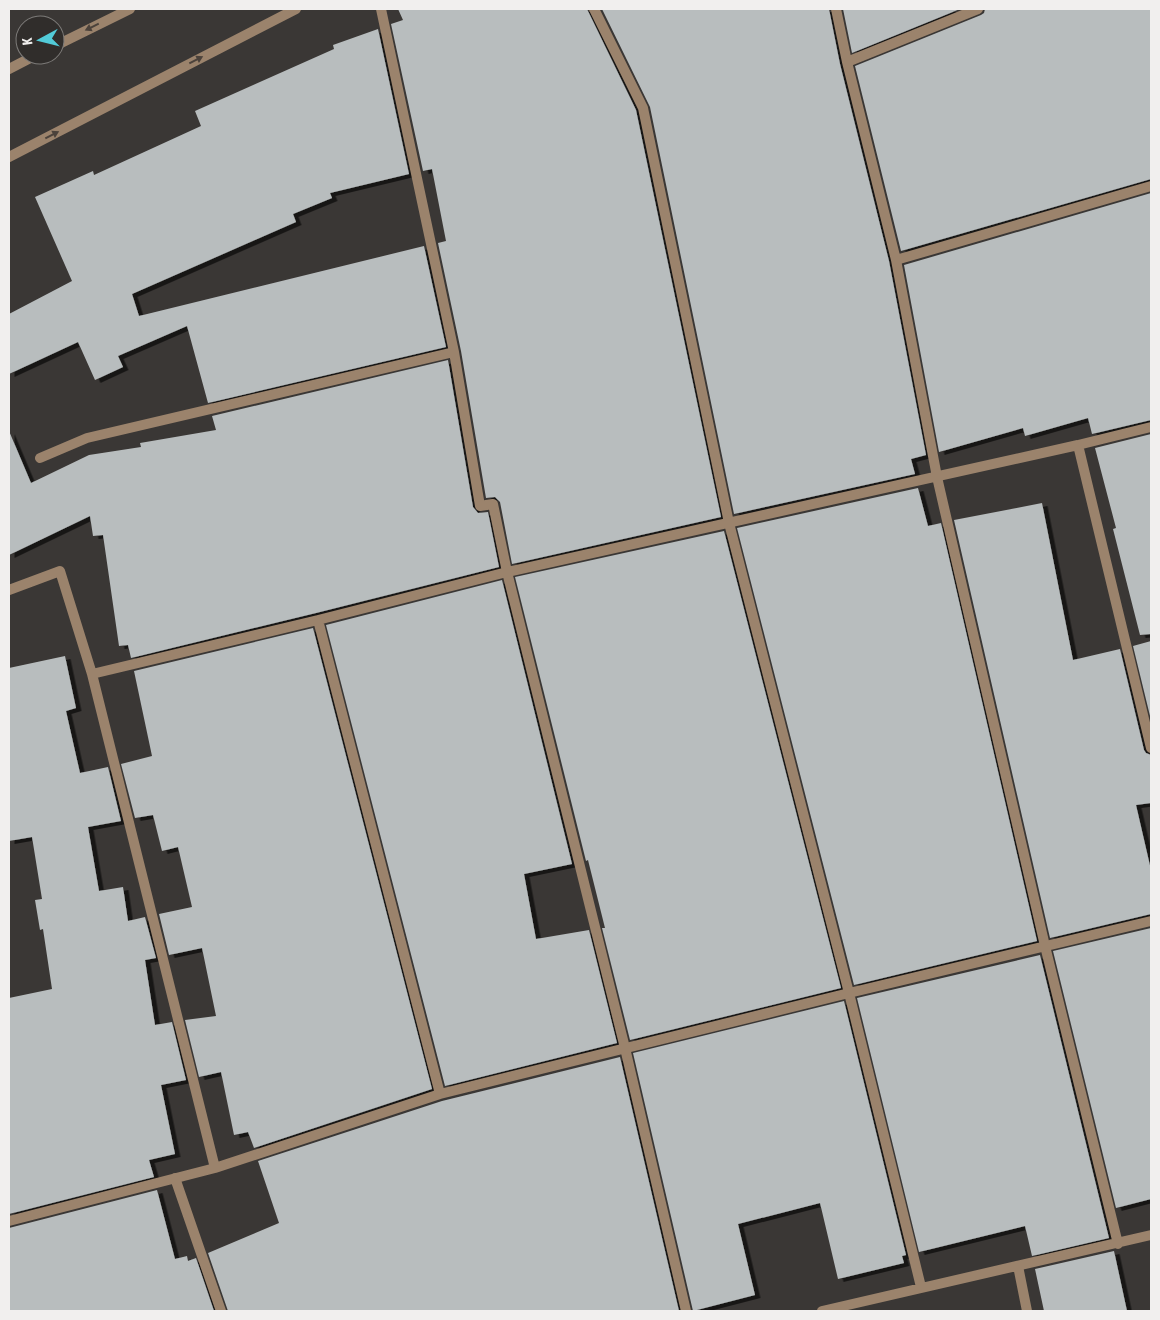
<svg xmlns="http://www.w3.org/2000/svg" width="1160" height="1320" viewBox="0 0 1160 1320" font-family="'Asap Condensed',sans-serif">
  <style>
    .building { fill: #b8bdbe; filter: url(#shadow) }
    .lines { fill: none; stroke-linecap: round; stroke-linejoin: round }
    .minor { stroke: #9b836c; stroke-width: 10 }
    .tertiary { stroke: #9b836c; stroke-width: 10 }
    .oneway { fill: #4b423b }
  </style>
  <defs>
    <filter id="shadow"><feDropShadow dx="5.5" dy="3" stdDeviation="0" flood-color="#0009"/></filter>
  </defs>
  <rect width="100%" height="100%" fill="#3a3735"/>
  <path class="building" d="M398,9H587L636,110L721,517L512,564L500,502L495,497L486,498L461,351L438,243L446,241L432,169L423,171L391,24L403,20Z
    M602,9H829L840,64L889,261L926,455L911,459L915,474L734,514L650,107Z
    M843,9H960L852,53Z
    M985,9H1151V179L901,251L855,66L981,15L984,13Z
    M378,29L409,174L330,193L332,198L293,214L296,222L132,294L139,316L424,246L446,347L208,403L187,326L118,356L123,367L95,380L78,342L9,374V314L72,281L35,197L93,171L94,175L201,126L195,111L334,49L333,45Z
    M1151,193V420L1092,434L1088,418L1025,436L1023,428L939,452L904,265Z
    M448,360L473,507L478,513L488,512L499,567L316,613L131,658L128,645L119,646L103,535L93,536L90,516L9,555V431L31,483L89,455L141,447L140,443L216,430L212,416Z
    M1151,434V634L1140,635L1113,529L1116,528L1095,448Z
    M918,488L928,526L941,523L1037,941L854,985L737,528Z
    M1042,503L1073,660L1120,649L1144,750L1146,753L1151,755V803L1136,805L1151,870V914L1050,938L954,520Z
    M724,531L841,988L630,1040L602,928H605L588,860L586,861L515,577Z
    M502,580L572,864L524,874L536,939L589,930L617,1043L445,1086L326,625Z
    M313,628L432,1089L254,1148L248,1132L234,1135L221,1072L199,1077L185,1020L216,1016L202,948L169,955L159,914L192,907L178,847L162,851L153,815L135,818L121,764L152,756L134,671Z
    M1151,641V720L1133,646Z
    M65,656L76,708L66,711L80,773L108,767L121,821L88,827L99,891L123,887L128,921L145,917L156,958L145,960L155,1025L172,1022L186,1080L161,1085L175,1154L149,1160L154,1177L9,1214V998L52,989L43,929L40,930L35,900L42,899L32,837L9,841V668Z
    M1151,928V1199L1116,1208L1053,951Z
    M1040,955L1109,1238L1032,1256L1025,1226L919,1252L857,998Z
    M844,1001L906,1255L902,1256L904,1263L838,1279L820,1203L738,1224L755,1295L693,1311L633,1053Z
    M620,1057L679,1311H228L208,1253L279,1223L258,1161L442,1101Z
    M157,1190L175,1259L187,1256L188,1261L196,1258L214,1311H9V1228Z
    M1114,1251L1127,1311H1044L1035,1269Z"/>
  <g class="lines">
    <path class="minor" d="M381,9L454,352L480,506L493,504L507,572L625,1048L686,1311
      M594,9L643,108L729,523L849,993L921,1287
      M836,9L847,62L896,260L937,477L1045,946L1118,1244
      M847,62L978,9
      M896,260L1151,186
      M1078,445L1151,748
      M40,458L87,438L454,352
      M9,590L60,571L92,674L318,620L507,572L1078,445L1151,427
      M318,620L440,1094
      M92,674L215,1168
      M175,1178L221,1311
      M9,1221L215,1168L440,1094L849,993L1151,921
      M1018,1266L1027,1311
      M822,1311L1151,1235"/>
    <path class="tertiary" d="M55,46L130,9
      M9,69L36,55
      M9,157L296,9"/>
  </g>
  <defs><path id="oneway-solid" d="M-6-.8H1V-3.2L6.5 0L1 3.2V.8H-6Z" transform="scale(1.25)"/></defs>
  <g class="oneway">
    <use href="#oneway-solid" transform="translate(92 27) rotate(154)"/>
    <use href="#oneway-solid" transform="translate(196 60) rotate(-27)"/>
    <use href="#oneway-solid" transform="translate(52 135) rotate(-27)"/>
  </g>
  <rect width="1160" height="1320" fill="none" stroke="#f1efee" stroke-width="20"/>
  <g transform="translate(40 40) rotate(263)"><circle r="24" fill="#302d2b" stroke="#7d7b79"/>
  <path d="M0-4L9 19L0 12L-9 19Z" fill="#52cbd8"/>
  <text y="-8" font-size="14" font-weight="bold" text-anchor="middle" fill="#f1efee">K</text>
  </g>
</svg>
